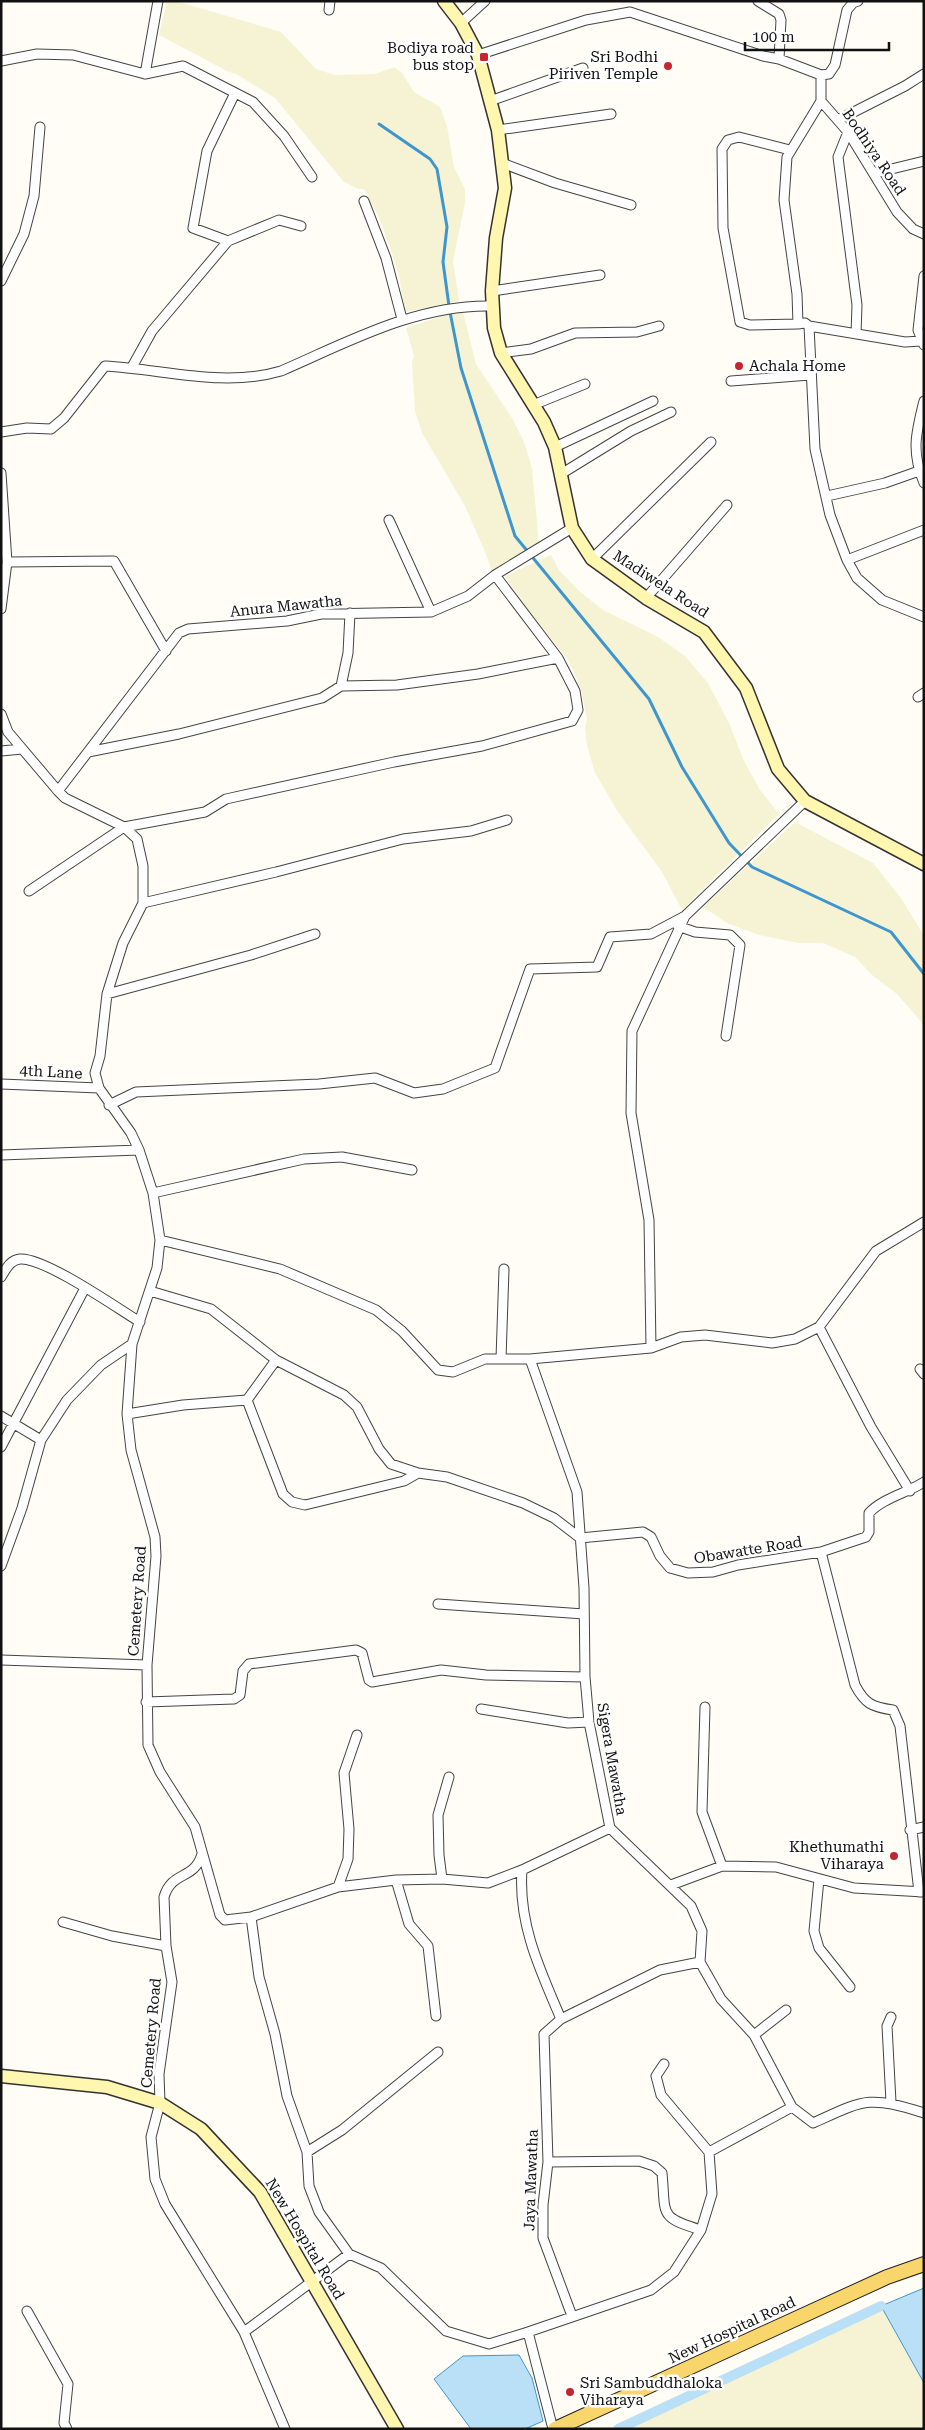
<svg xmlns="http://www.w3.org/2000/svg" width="925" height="2430" viewBox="0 0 925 2430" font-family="'Roboto Serif',serif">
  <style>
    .farmland { fill: #f6f3d4 }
    .water { fill: #b9e0f7; stroke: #3f96cf }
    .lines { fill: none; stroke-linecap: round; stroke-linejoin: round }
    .stream { stroke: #3f96cf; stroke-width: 3 }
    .canal { stroke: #b9e0f7; stroke-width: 10 }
    .minor-casing { stroke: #444; stroke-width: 11 }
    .secondary-casing { stroke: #333; stroke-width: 15 }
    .primary-casing { stroke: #222; stroke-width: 16 }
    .minor { stroke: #fff; stroke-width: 9 }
    .secondary { stroke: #fff6b0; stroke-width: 12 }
    .primary { stroke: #f9d66b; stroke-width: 14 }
    .poi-dot { fill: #c4262e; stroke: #fff; stroke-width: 2 }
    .labels { text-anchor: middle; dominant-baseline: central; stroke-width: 5; stroke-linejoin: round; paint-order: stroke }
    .poi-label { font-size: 15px; fill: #111; stroke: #fff; text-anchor: end }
    .street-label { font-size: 15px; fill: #111; stroke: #fff }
  </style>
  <rect width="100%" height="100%" fill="#fffdf5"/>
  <path class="farmland" d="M167,1H176L281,32L316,69L335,75L375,74L394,67L402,73L414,92L440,107L447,126L454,167L465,189V203L453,261L459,301L405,312L399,276L390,247L380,220L364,189H358L343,181L275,98L238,75L227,71L159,35Z
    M463,312L476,364L512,418L524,442L532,468L539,544L492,572L486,554L465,506L422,433L415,411L412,362L414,356L406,328L445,315Z
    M551,555L559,570L579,591L603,610L658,637L685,656L708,683L729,723L744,761L760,790L779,814L682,910L662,872L618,812L595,773L587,746L585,728L587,719L581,689L569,661L528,610L505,576Z
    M795,822L873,863L901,898L924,936V1025L897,994L872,975L855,957L823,943H798L759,935L727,923L703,907Z
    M881,2306L924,2383V2429H618Z"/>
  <path class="water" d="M924,2288V2383L881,2306Z
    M519,2355L532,2378L543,2421L525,2429H471L434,2379L463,2356Z"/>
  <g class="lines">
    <path class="stream" d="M379,124L430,159L437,169L447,227L443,262L449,306
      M450,312L461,368L515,536L649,699L682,767L729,843L752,867L891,932L924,974"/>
    <path class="canal" d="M618,2429L881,2306"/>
    <g class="minor-casing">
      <path id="minor" d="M758,1L779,14L781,20L779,59
        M329,10L330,1
        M461,23L485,1
        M478,55L586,20L630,12L763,56L779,59L821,75V101L848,132L897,212L913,229L924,234
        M1,61L37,54L73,55L145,74L183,66L253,102L284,136L312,177
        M145,74L158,1
        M821,75L829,74L835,65L847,10L853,3L858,1
        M235,93L207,151L193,228L228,241L279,220L301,226
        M490,101L583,68
        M821,101L787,157L784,200L797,294L798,324L805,323L809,326L815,449L830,515L847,560L857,578L882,600L924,617
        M838,120L905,86L924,74
        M498,130L611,114
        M848,132L838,157L857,305L856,334
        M790,150L739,137L728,140L722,149L723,228L740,322L750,325L798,324
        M502,163L555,183L631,205
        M875,173L924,161
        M364,201L386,258L402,319
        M924,276L918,330L924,345
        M1,281L24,234L34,196L40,127
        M492,291L600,275
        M809,326L905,342L921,341
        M501,353L531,349L575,333L637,332L659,326
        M132,367L152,331L228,241
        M731,381L810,375
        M924,401C916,433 911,451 924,483
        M533,405L585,384
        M1,432L27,428L51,429L64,418L105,366C163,369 223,388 281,371C348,342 417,304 492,306
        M555,447L653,401
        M1,473L7,562L1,609
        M561,474L631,431L671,412
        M827,496L885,483L919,471
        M389,520L431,612
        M592,559L711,442
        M847,560L924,530
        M7,562L114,561L166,651
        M646,598L727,505
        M341,686L348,653L350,613
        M918,697L924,693
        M1,714L8,732L58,791L65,798L124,827L137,839L143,866V903L123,943L107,994L100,1056L95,1073L99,1088L131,1133L139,1150L153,1193L160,1240L157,1268L132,1344L127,1414L131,1450L155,1537L156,1556L147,1665L148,1745L160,1772L195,1827L220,1915L225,1920L251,1917L259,1977L275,2034L287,2096L307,2152L309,2186L319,2212L349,2254L381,2268L446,2331L489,2344L528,2332L553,2429
        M1,751L22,749
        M88,752L179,734L322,698L341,686L397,685L478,674L558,658L495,575
        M58,791L179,633L188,629L287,621L321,614L431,612L468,596L495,575L572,528
        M29,891L124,827L205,812L226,799L394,762L482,746L572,721L578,710L575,691L558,658
        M143,903L276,872L403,839L471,831L507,820
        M678,926L695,932L730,935L740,945L726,1036
        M107,994L251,955L315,934
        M1,1084L99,1088
        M109,1105L136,1092L319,1084L375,1078L414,1093L443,1089L495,1068L530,969L597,967L610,937L651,934L685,916
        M1,1155L139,1150
        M153,1193L304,1159L342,1157L412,1170
        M160,1240L280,1269L376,1310L402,1331L438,1370L453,1372L485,1359H530L651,1348L681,1337L705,1335L772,1343L795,1339L819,1327L876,1251L924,1222
        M1,1277C6,1269 10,1260 20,1259C44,1257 117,1308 140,1322
        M150,1291L211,1309L276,1360L344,1395L357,1407L379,1449L391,1464L418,1473L447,1477L523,1503L554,1518L580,1538L643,1532L651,1537L660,1556L670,1568L688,1573L713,1572L738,1565L821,1552L866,1537L869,1532V1513C883,1498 907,1493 924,1482
        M819,1327L871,1427L910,1491
        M651,1348L649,1220L631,1113L632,1031L685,916L805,801
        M501,1359L504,1269
        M530,1359L577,1492L584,1588L585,1677L589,1722L610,1828L691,1906L702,1931L700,1962L721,1999L754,2035L792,2107L813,2123C864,2100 868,2095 924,2113
        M920,1369L924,1374
        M247,1400L283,1494L292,1502L305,1505L404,1481L418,1473
        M127,1414L183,1405L247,1400L276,1360
        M1,1416L41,1440
        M1,1447L85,1288
        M821,1552L855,1685C865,1704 872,1707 893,1710L900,1726L919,1892
        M1,1566L22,1508L41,1440L67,1400L101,1365L132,1344
        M438,1604L584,1614
        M1,1660L147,1665
        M146,1702L234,1699L240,1695L243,1671L249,1664L356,1650L362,1653L369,1680L372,1682L441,1670L486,1675L585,1677
        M705,1707L702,1812L722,1866
        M481,1709L568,1723L589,1722
        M910,1830L924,1827
        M202,1854C194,1881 172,1870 164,1897L166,1946L172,1982L159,2074L160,2103L151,2137L155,2179L165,2204L244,2332L285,2429
        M522,1870C518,1924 540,1970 561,2019
        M442,1879L439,1855L438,1815L449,1777
        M819,1879L814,1931L819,1948L850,1987
        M396,1880L409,1924L428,1946L436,2016
        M671,1885L722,1866L776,1867L854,1888L924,1892
        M338,1887L348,1859L349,1829L344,1773L357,1735
        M251,1917L338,1887L396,1880L442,1879L488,1883L522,1870L610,1828
        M63,1922L112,1936L166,1946
        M754,2035L786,2010
        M664,2064L656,2076L661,2095L709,2152
        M891,2102L887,2026L891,2017
        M307,2152L342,2130L438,2052
        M548,2162L639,2161L654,2166L662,2173C666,2215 658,2217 701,2230
        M27,2311L68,2384L64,2423L67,2429
        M572,2316L543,2238V2205L548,2162L544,2034L561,2019L660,1970L700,1962
        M244,2332L349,2254
        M528,2332L651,2290L674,2272L701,2230L712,2194L709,2152L792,2107"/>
    </g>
    <g class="secondary-casing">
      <path id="secondary" d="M444,1L461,23L478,55L498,130L505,188L496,238L492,291L494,328L501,353L544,422L555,447L572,528L592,559L646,598L704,632L746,688L778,769L805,801L924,864
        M1,2076L107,2087L160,2103L201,2129L260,2192L397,2429"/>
    </g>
    <g class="primary-casing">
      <path id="primary" d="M555,2429L887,2277L924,2264"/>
    </g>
    <use href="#minor" class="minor"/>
    <use href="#secondary" class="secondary"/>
    <use href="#primary" class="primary"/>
  </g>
  <g class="poi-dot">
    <rect x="479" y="52" width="10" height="10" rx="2.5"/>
    <circle cx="668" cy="66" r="5"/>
    <circle cx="739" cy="366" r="5"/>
    <circle cx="894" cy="1856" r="5"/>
    <circle cx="570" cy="2392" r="5"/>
  </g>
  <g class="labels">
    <g class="poi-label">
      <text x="474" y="48">Bodiya road<tspan x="474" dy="17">bus stop</tspan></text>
      <text x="658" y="57">Sri Bodhi<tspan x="658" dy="17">Piriven Temple</tspan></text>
      <text x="749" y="366" text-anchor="start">Achala Home</text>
      <text x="884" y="1847">Khethumathi<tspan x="884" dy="17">Viharaya</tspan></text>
      <text x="580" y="2383" text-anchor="start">Sri Sambuddhaloka<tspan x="580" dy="17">Viharaya</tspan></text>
    </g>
    <g class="street-label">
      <text transform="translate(874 152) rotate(56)">Bodhiya Road</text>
      <text transform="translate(661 584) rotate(33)">Madiwela Road</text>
      <text transform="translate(286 606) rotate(-6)">Anura Mawatha</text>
      <text transform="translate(51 1072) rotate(3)">4th Lane</text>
      <text transform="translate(748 1550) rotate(-9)">Obawatte Road</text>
      <text transform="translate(137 1601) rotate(-86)">Cemetery Road</text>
      <text transform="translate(612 1759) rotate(80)">Sigera Mawatha</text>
      <text transform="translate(151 2033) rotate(-85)">Cemetery Road</text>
      <text transform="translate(531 2180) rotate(-88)">Jaya Mawatha</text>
      <text transform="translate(305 2239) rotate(59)">New Hospital Road</text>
      <text transform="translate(732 2330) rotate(-25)">New Hospital Road</text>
    </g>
  </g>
  <rect width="925" height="2430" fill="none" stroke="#111111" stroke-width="5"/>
  <path d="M745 42v8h144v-8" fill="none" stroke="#111111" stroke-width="2.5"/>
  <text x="752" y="42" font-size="15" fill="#111111" stroke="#ffffff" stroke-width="4" paint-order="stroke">100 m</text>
</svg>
